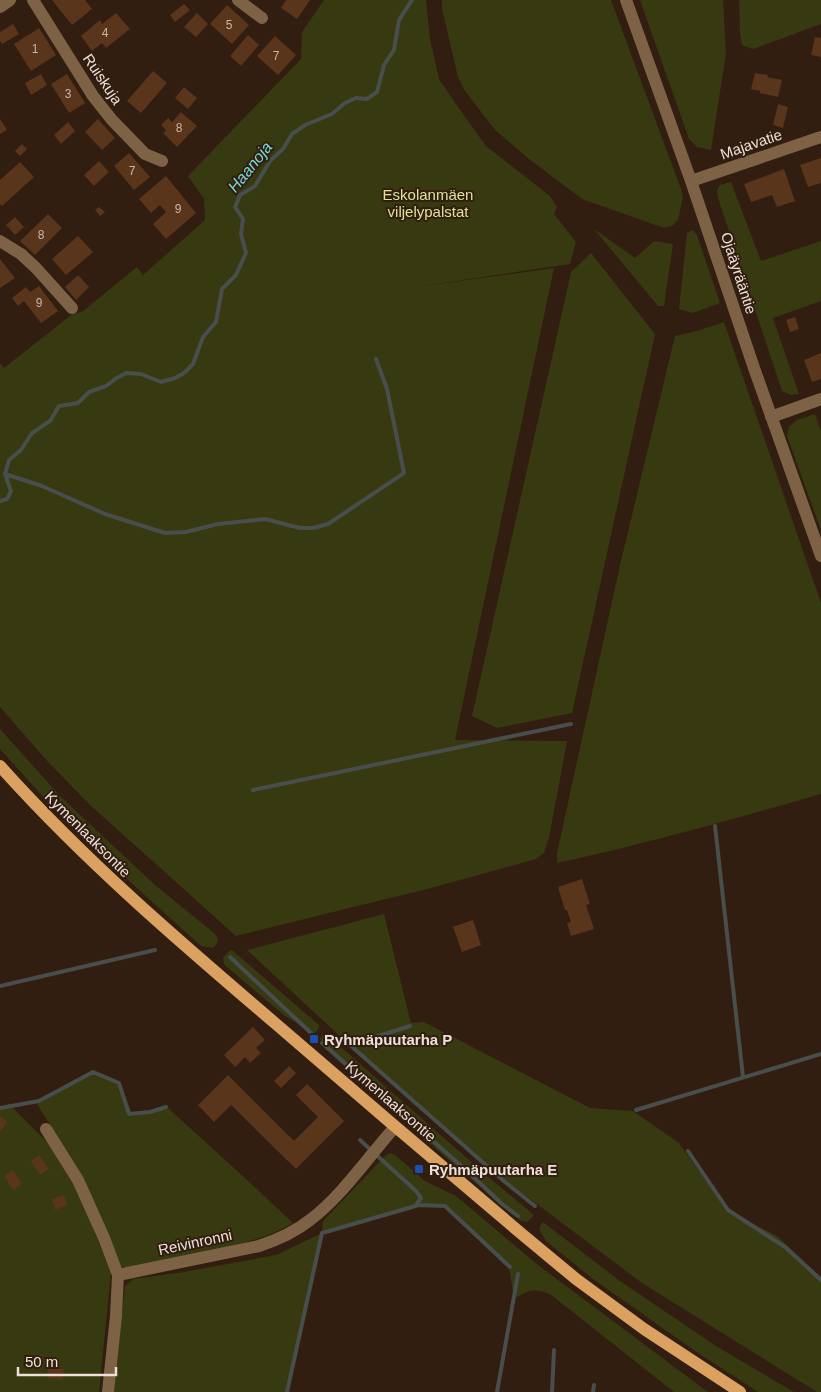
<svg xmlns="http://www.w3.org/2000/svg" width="821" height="1392" viewBox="0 0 821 1392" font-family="Helvetica,sans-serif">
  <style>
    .green { fill: #373911 }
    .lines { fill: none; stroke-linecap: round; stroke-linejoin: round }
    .stream { stroke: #474e4c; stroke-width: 4 }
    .building { fill: #59351b }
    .minor { stroke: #7e6245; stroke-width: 12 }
    .major { stroke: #daa161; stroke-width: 12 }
    .transit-dot { fill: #1a4fb4; stroke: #311e10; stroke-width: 2 }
    .labels { text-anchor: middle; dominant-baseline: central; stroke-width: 4; stroke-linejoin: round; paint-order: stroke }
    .number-label { font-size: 12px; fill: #c9b5a9 }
    .street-label { font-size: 15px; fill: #eee0d8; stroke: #311e10 }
    .park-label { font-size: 15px; fill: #dbe298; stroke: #311e10 }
    .poi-label { font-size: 15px; font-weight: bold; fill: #eee0d8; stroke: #311e10; text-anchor: start }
    .water-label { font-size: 16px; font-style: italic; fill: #76dbdb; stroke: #311e10 }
  </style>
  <rect width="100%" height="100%" fill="#311e10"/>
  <path class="green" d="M324,0H426L430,39L439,79L458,107L486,146L550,196L557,207L554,214L576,242L570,264L417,287L554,268L455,740L567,741L549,838L544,853L536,859L431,888L236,936L90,805L49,763L0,707V363L4,368L71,315L83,311L137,267L143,275L205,220L204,199L188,176L301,59L302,32Z
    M442,0H611L681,189L683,197L678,220L673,225L664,228L582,199L529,159L495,130L465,91L458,77L442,9Z
    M640,0H723L726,53L711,150L697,147L689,139Z
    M739,0H821V24L753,49L742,45L740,34Z
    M731,182L761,261L821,241V301L773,318L799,394L791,395L782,391L718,198L717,190L720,185Z
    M594,229L635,258L654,241L673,244L664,306H658Z
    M692,230L697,235L720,303L693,313L679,309L687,233Z
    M591,253L655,334L572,713L497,728L472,716L571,272Z
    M724,322L821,603V794C734,819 646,844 557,863V853L620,565L675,336L697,331Z
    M815,414L821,431V530L787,436L789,427L797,420Z
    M0,729L61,797L155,885L214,933L217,937L218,942L213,948L201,946L138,889L67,823L0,749Z
    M384,914L411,1023L424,1022L590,1108L633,1111L679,1143L727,1210L777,1236L821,1277V1392H817L642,1283L505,1180L344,1040L247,950Z
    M232,950L319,1025V1028L315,1033L311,1035L297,1023L285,1016L228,968L224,964L223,958L229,951Z
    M325,1033L486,1175L534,1215L527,1222L521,1221L449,1160L368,1089L322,1045L320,1038Z
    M93,1073L120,1082L133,1116L168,1108L245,1178L293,1223C267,1239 238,1244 209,1251C182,1257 156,1263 129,1269L118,1265L82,1175L37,1104Z
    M9,1104L50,1145L76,1185L111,1273L99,1392H0V1109Z
    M390,1153L395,1155L425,1181L456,1196L538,1265L708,1392H674L550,1294C532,1288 529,1290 514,1299L509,1267L445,1206L419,1205L322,1233L287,1392H114L125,1286L133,1279L184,1272L276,1255L322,1233L323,1221L385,1156Z
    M543,1222L620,1281L716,1346L794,1392H758L695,1351L593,1279L546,1241L540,1231V1226Z"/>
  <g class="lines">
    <path class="stream" d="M5,474L42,486L105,514L165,533L186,532L218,524L265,519L300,528H313L328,524L404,473L387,389L376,359
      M0,501L7,499L11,491L5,474L9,460L21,450L32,433L50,421L59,406L78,403L89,392L106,386L115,379L126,373L141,374L161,382L175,378L184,373L193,364L203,337L216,322L222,289L236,275L246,253L241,234L243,219L235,207L240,195L255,186L270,161L283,149L292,134L305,125L332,114L345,103L356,98L367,99L377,92L384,65L394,50L399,20L412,0
      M253,790L571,724
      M715,826L743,1077
      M230,957L311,1033
      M0,986L155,950
      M410,1026L350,1045L505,1182L535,1206
      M322,1043L467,1171L502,1204L518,1216
      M0,1108L39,1101L93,1072L119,1083L129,1114L150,1112L166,1107
      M636,1110L821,1054
      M360,1140L416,1191L421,1198L416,1205
      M688,1151L728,1210L785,1247L821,1280
      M287,1392L322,1233L419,1205L445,1206L510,1267
      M497,1392L518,1274
      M552,1392L554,1350
      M593,1392L594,1385"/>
  </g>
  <path class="building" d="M52,0H85L92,9L72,25Z
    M286,0H310L297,19L281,8Z
    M184,4L190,10L175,22L170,15Z
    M227,5L249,25L232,44L210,24Z
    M116,13L130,29L106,48L102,43L92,51L81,36L100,20L102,24Z
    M197,13L208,24L196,37L184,27Z
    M13,24L19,34L2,44L0,41V32Z
    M39,28L56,55L31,71L14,44Z
    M248,35L259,45L241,66L230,56Z
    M275,36L296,55L278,75L257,56Z
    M815,37L821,38V57L811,55Z
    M98,63L104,69L98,74L92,67Z
    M153,71L167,83L141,113L127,101Z
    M755,73L768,75L767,77L782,80L778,97L760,93V91L751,89Z
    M41,74L47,85L31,95L25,83Z
    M67,74L85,103L69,113L51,84Z
    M109,84L115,90L110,95L104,89Z
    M184,87L197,98L188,109L175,98Z
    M778,104L788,107L783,128L773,125Z
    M181,112L197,126L177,147L163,133L166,130L161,125L168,118L172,122Z
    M0,119L7,130L0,134Z
    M98,119L115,138L102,150L85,132Z
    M68,122L75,131L61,144L54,135Z
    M22,144L27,149L20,156L15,151Z
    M129,153L150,177L134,190L114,166Z
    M821,158V183L808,187L800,165Z
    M99,161L109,172L94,186L84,175Z
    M20,162L34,177L2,206L0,204V180Z
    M784,169L795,201L777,207L772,195L751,202L744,184Z
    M166,176L196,213L166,239L153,224L166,212L160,205L151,213L139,199Z
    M99,207L105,212L100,216L95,210Z
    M48,214L62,228L35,255L20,241Z
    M15,217L24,227L15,235L6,225Z
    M78,236L93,252L66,275L52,259Z
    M0,259L15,278L0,288Z
    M78,275L89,287L76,300L65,287Z
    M39,286L58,311L41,323L24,301L18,306L12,298L26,287L30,292Z
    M795,317L799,329L790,332L786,320Z
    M821,353V379L812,382L804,360Z
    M582,879L590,904L586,905L594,929L571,936L567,923L571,922L567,910H565L558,887Z
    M473,920L481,945L462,952L453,927Z
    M253,1027L265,1040L256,1048L261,1053L250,1063L245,1057L235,1067L224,1055Z
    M289,1066L296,1073L281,1088L274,1081Z
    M228,1075L294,1141L318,1117L296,1095L307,1084L344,1121L296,1169L231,1105L214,1122L198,1105Z
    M0,1116L8,1122L0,1132Z
    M39,1155L49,1169L40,1175L31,1161Z
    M13,1170L22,1184L13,1190L4,1176Z
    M64,1195L67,1205L55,1210L52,1199Z
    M48,1367L64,1369L63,1380L47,1378Z"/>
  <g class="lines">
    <path class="minor" d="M33,0L93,96L112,120L145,154L162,161
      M238,0L262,18
      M626,0L691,181L754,368L821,556
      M0,7L10,0
      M691,181L821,137
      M0,241L21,254L36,268L72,308
      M771,417L821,399
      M46,1129L78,1180L104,1238L118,1275L259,1246C277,1240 295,1232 310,1220C342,1196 368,1157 395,1127
      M108,1392L116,1316L118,1275"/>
    <path class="major" d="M0,766C84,860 180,942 276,1024C358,1095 440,1165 523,1235L576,1279L644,1329L740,1392"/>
  </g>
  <g class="transit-dot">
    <rect x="309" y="1034" width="10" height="10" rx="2.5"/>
    <rect x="414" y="1164" width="10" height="10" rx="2.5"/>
  </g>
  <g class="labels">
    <g class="number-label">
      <text x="229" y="25">5</text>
      <text x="105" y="33">4</text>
      <text x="35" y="49">1</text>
      <text x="276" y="56">7</text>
      <text x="68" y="94">3</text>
      <text x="179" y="128">8</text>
      <text x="132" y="171">7</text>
      <text x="178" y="209">9</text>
      <text x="41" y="235">8</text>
      <text x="39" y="303">9</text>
    </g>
    <g class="street-label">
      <text transform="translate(103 79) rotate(56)">Ruiskuja</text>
      <text transform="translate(751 144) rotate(-19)">Majavatie</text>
      <text transform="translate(739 273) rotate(72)">Ojaäyrääntie</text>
      <text transform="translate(88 834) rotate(45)">Kymenlaaksontie</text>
      <text transform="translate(391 1101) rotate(41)">Kymenlaaksontie</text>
      <text transform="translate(195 1242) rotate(-12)">Reivinronni</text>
    </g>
    <g class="park-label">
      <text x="428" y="194">Eskolanmäen<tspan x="428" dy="17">viljelypalstat</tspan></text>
    </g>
    <g class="poi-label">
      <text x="324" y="1039">Ryhmäpuutarha P</text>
      <text x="429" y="1169">Ryhmäpuutarha E</text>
    </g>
    <g class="water-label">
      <text transform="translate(250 167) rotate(-51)">Haanoja</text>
    </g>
  </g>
  <path d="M18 1367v8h98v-8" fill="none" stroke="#eee0d8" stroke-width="2.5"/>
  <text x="25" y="1367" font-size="15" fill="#eee0d8" stroke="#311e10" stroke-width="4" paint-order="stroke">50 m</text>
</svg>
